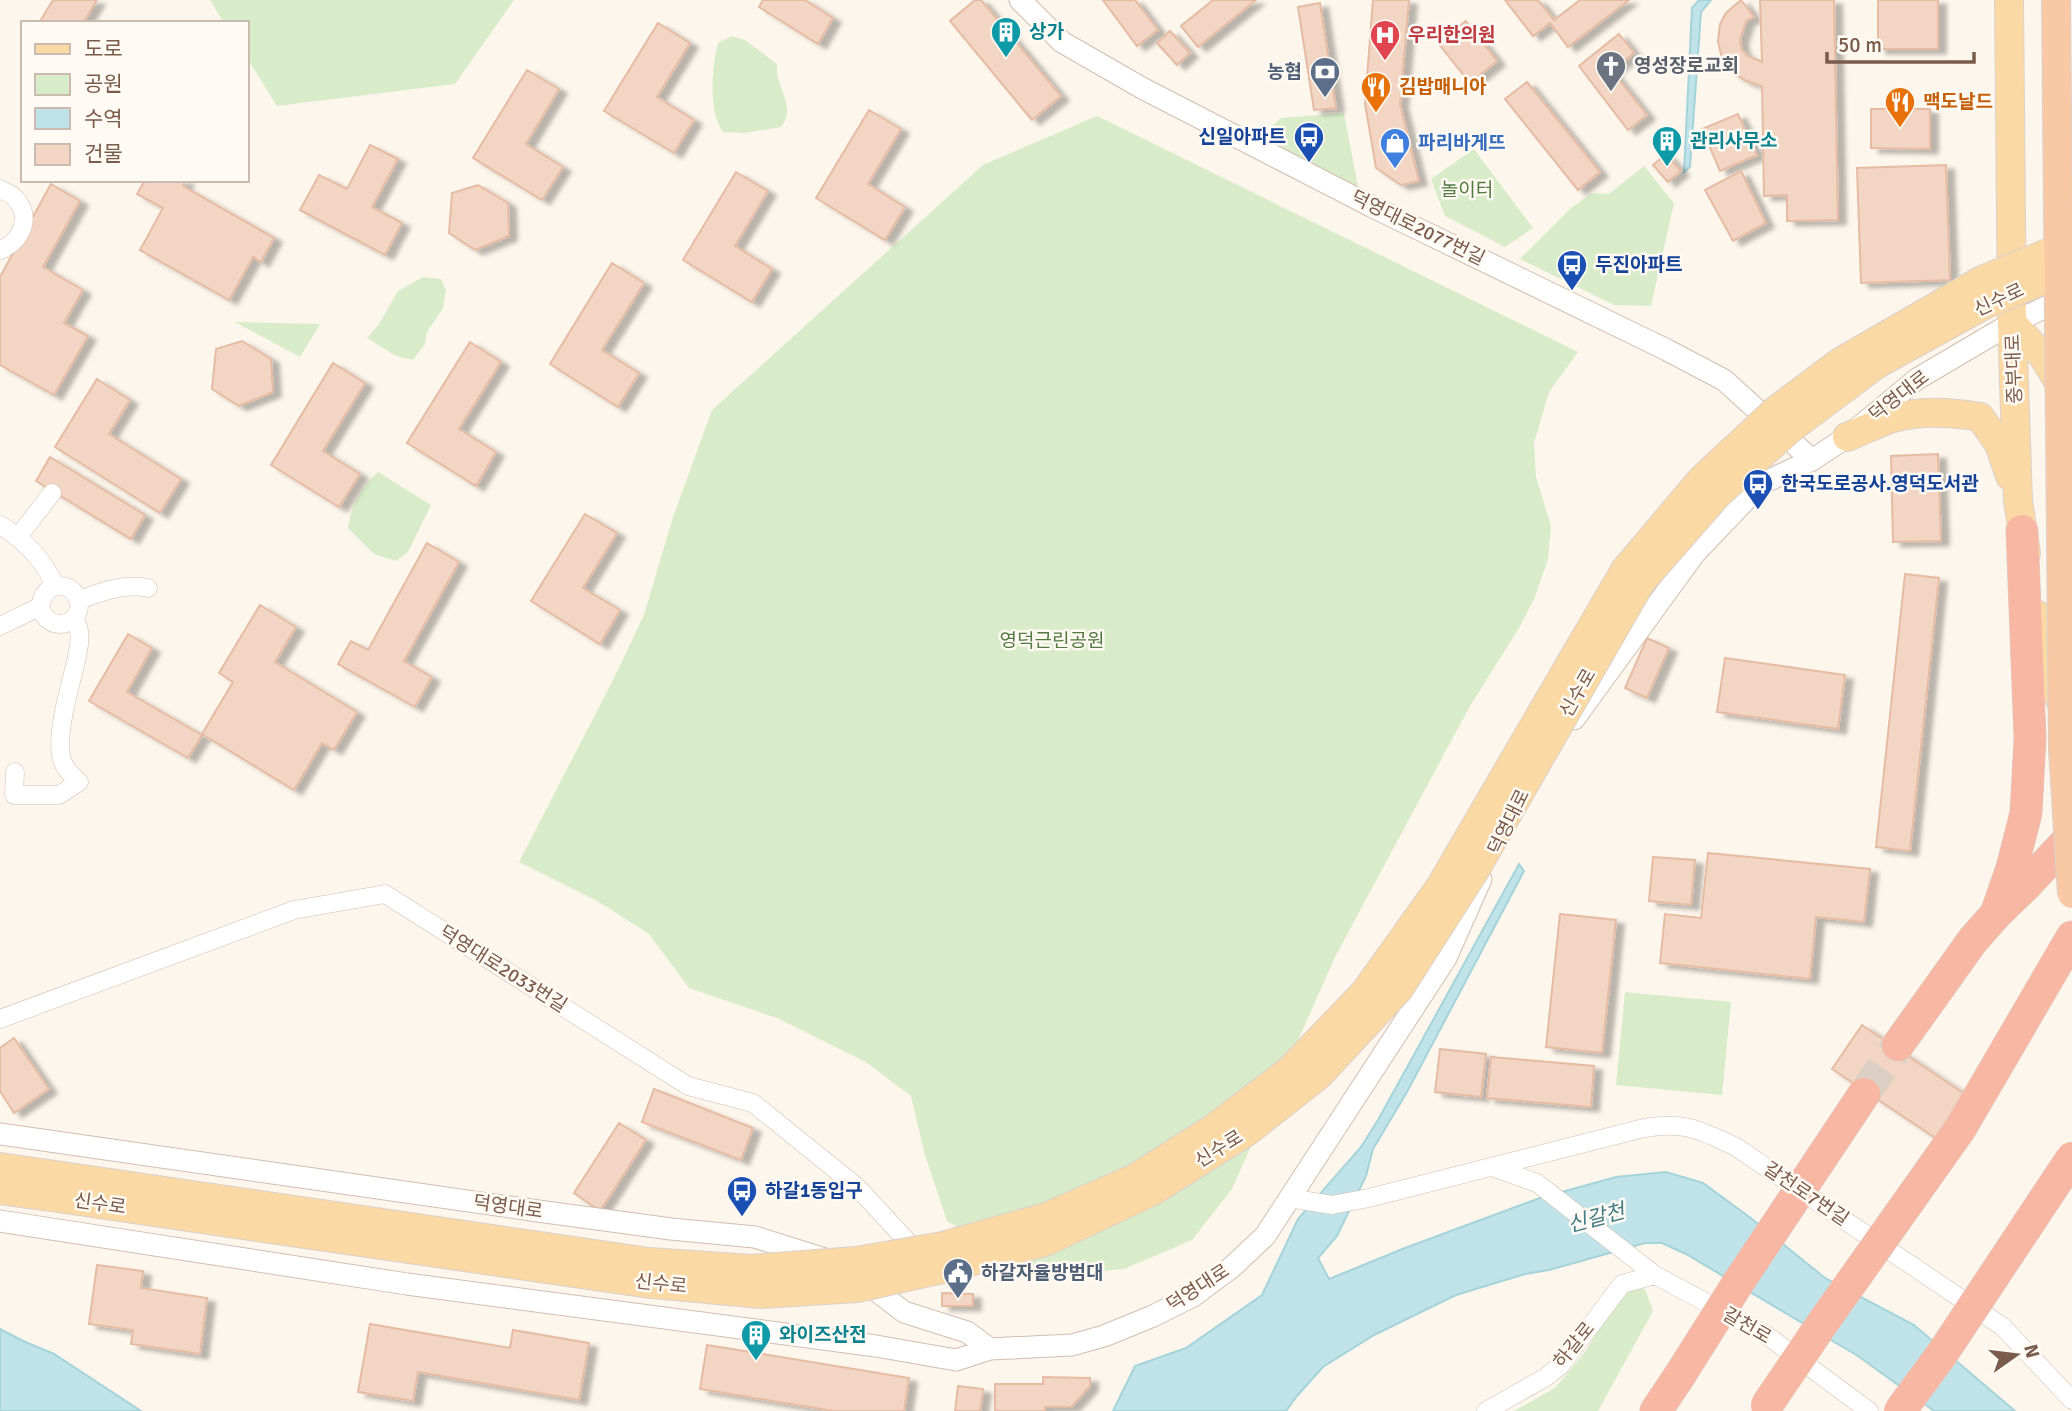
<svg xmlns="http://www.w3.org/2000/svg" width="2072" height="1411" viewBox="0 0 2072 1411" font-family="Signika,'Noto Sans KR',sans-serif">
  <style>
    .green { fill: #d8ecc9 }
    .water { fill: #bfe3e8; stroke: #a5d3da; stroke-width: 2 }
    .building { fill: #f3d5c3; stroke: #e6bba3; stroke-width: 2; filter: url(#shadow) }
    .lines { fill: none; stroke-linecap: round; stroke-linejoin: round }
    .motorway-tunnel { stroke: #dcd0c4; stroke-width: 32; stroke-dasharray: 32 16; stroke-linecap: butt }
    .minor-casing { stroke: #d1beb0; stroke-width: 19 }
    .tertiary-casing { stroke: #d1beb0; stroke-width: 23 }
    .primary-casing { stroke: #dad1cd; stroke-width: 30 }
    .motorway-casing { stroke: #dad1cd; stroke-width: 33 }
    .minor { stroke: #fff; stroke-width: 18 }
    .tertiary { stroke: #fff; stroke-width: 21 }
    .primary { stroke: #fbd9a5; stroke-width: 28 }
    .motorway { stroke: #f7b7a3; stroke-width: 32 }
    .primary-bridge-casing { stroke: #dad1cd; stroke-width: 30; stroke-linecap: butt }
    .trunk-bridge-casing { stroke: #dad1cd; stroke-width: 30; stroke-linecap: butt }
    .motorway-bridge-casing { stroke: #dad1cd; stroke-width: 33; stroke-linecap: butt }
    .primary-bridge { stroke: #fbd9a5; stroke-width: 28 }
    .trunk-bridge { stroke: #f9c8a4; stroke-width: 28 }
    .motorway-bridge { stroke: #f7b7a3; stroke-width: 32 }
    .labels { text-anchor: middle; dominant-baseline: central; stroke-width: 5; stroke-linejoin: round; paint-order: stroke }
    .culture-label { font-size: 19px; font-weight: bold; fill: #0d838f; stroke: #fffaf3; text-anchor: start }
    .health-label { font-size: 19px; font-weight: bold; fill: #be3a42; stroke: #fffaf3; text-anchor: start }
    .worship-label { font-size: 19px; font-weight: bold; fill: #5b616d; stroke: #fffaf3; text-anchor: start }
    .service-label { font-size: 19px; font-weight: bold; fill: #4e5e75; stroke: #fffaf3; text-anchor: end }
    .food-label { font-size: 19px; font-weight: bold; fill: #c56008; stroke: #fffaf3; text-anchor: start }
    .transit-label { font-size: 19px; font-weight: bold; fill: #164399; stroke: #fffaf3; text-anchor: start }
    .shop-label { font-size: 19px; font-weight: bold; fill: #366cbe; stroke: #fffaf3; text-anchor: start }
    .park-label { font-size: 19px; fill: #537a41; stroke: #fffaf3 }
    .street-label { font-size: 19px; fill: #7a5c4d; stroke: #fffaf3 }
    .water-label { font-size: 21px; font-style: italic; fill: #437c86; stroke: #fffaf3 }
  </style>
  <defs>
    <filter id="shadow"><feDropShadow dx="8" dy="4.5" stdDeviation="2" flood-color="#0004"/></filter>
  </defs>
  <rect width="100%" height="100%" fill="#fdf6ec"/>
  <path class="green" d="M210,0H514L455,84L277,106L247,58V23H224Z
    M732,36L745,40L777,64C774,87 798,105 781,127L745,133L723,132C708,112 712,66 718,43Z
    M1344,113L1358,187L1261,137L1281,118Z
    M1097,116L1578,352L1549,392L1534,443L1536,477L1551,526L1548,559L1534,599L1519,628L1470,706L1335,957L1232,1189L1192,1240L1124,1269L1047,1276L947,1221L925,1155L911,1096L866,1062L777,1018L689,988L649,934L599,902L519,862L614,678L644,615L673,517L712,410L983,165Z
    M1474,149L1533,228L1505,247L1445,216L1431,179Z
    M1644,166L1674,203L1651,306L1614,305L1520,259L1571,208L1592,193L1609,194Z
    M423,277L441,279L446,290L443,308L427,332L425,344L413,360L396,356L367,338L379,324L398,291Z
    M235,322L320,324L300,357Z
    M378,472L431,505L408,552L396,561L374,554L348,528C350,507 362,486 378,472Z
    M1625,992L1731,1002L1722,1095L1616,1085Z
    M1622,1288L1645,1289L1653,1311L1598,1411H1514L1555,1388L1586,1351Z"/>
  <path class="water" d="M1699,0H1711L1701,12L1690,167L1684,172L1692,8Z
    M1519,864L1524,871L1407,1092L1373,1149L1366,1176L1337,1236L1318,1258L1329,1279L1405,1248L1540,1198L1616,1177L1666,1172L1703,1183L1752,1219L1825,1278L1914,1325L2015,1411H1934L1858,1356L1686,1254L1662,1243H1645L1549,1270L1525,1274L1456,1295L1374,1335L1323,1367L1297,1396L1286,1411H1113L1135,1366L1186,1348L1262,1295L1298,1219L1361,1147L1378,1120Z
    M0,1329L23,1341L54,1354L141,1411H0Z"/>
  <path class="building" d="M53,0H97L83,23H39Z
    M763,0H805L833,18L818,44L759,7Z
    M975,0H981L1061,96L1032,120L950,21Z
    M1103,0H1135L1158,30L1137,46Z
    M1213,0H1256L1198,47L1181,26Z
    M1373,0H1409L1400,104L1419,181L1401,185L1376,168L1365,104Z
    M1505,0H1538L1554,20L1580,0H1629L1568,47L1550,23L1533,36Z
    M1741,0L1754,17L1746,21L1740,40L1742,50L1748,56L1762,62L1760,0H1834L1838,220L1787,221V195L1764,196L1762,86L1746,81L1732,72L1722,59L1718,41L1720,24L1726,13Z
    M1878,0H1938V49H1878Z
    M1320,3L1336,108L1314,110L1298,7Z
    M1466,21L1497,61L1470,83L1438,43Z
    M658,23L690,43L657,97L694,120L674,153L604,111Z
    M1170,31L1190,53L1177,65L1157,43Z
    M1619,34L1634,53L1612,71L1647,115L1628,130L1579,66Z
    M527,70L559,89L526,144L563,167L542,200L473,158Z
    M1527,82L1600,172L1578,190L1505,99Z
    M1871,109H1930V149L1871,148Z
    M869,110L901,129L868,184L905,207L885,240L816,198Z
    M1738,114L1757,155L1720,171L1702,129Z
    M370,145L398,159L372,207L402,223L385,255L300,210L319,175L347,189Z
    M1666,154L1681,171L1668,182L1653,165Z
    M1946,165L1950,280L1861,283L1857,168Z
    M1741,171L1766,223L1733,241L1705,190Z
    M736,172L768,191L735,246L772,269L752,302L683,260Z
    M145,180H186L183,186L274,238L261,262L253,257L229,300L140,250L163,208L137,194Z
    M51,184L80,201L43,267L83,290L64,323L88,336L54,395L0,365V277Z
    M478,185L508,203L509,236L475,250L449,233L452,193Z
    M612,263L644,283L602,350L639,373L618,407L550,364Z
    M242,341L271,359L273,392L239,406L212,389L216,349Z
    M470,342L501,362L459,429L496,452L476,486L407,443Z
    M333,363L365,383L323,451L360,474L339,507L271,465Z
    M97,379L130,400L109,434L181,479L160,513L55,447Z
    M1938,454L1941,541L1893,542L1891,456Z
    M50,457L145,515L131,539L36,481Z
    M585,514L617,533L583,588L620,610L600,644L531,601Z
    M427,543L459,562L404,661L432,677L415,707L338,664L351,641L368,650Z
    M1905,574L1939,578L1910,851L1876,847Z
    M260,605L296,627L275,662L357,712L334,750L322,743L294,790L202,734L233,682L219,673Z
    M128,634L152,648L127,692L202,735L188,758L89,701Z
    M1647,638L1669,648L1647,698L1625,688Z
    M1725,658L1845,675L1838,729L1717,712Z
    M1708,853L1870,869L1864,922L1816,917L1810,979L1660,963L1665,914L1701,918Z
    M1653,857L1695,860L1691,905L1649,901Z
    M1560,914L1616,920L1602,1053L1546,1047Z
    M1862,1025L1969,1097L1940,1141L1832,1069Z
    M14,1038L49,1089L14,1113L0,1091V1048Z
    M1440,1049L1486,1054L1481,1097L1435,1092Z
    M1491,1057L1594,1066L1591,1107L1487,1098Z
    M654,1089L753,1128L741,1160L642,1122Z
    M619,1123L646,1140L600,1211L574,1193Z
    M97,1265L143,1271L141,1288L207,1298L200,1354L131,1344L133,1330L89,1324Z
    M942,1293L973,1294V1306H942Z
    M370,1324L510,1348L513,1330L589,1343L579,1400L418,1372L413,1401L358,1392Z
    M707,1345L909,1378L904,1411H834L700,1389Z
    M1043,1377L1090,1378V1386L1071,1407H1045V1411H995V1384H1043Z
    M958,1386L983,1389L980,1411H955Z"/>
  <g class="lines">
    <path class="motorway-tunnel" d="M1864,1094L1898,1045"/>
    <g class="minor-casing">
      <path id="minor" d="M0,189C5,192 12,194 15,198C33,217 21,242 0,250
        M0,525C24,540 44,560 55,586
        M18,537L52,493
        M41 605a19 19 0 1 1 38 0a19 19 0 1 1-38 0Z
        M79,600C101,592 124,583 148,588
        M0,626L41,606
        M15,772L14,795H59L79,782C72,776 65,769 62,760C55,735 70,687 76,661C79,646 83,632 74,618
        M0,1019L294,910L385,894L688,1086L753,1103L857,1187L908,1242L921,1253
        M1492,1167L1537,1183L1655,1275L1765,1334L1869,1411
        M1289,1198L1332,1205L1369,1198L1644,1128C1687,1121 1699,1130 1736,1147L2003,1327L2072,1400
        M1486,1411L1546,1377L1561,1365L1622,1284L1655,1275"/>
    </g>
    <g class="tertiary-casing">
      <path id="tertiary" d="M1020,0L1062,42L1142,88L1373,207L1667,350L1724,380L1812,460
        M1574,719L1695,553L1761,484L1812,460L1847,437L1917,379L2012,323L2070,296
        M0,1134L538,1211L671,1229L755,1237L828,1260
        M0,1221L407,1284L876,1346L956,1360L990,1349L1072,1345L1104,1336L1153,1316L1193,1296L1232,1267L1265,1236L1446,958L1481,879
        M861,1279L904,1312L967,1332L990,1349"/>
    </g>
    <g class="primary-casing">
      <path id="primary" d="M2009,0L2012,323L2018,501L2026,553
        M2012,323L2043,356L2064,391
        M1847,437C1862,431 1878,423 1893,418C1921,410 1952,412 1980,417L1999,444L2010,476
        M2036,614L2042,652L2061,702
        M0,1167L62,1176
        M0,1190L58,1198"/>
    </g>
    <g class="motorway-casing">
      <path id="motorway" d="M1996,914L2012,868L2026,813L2030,739L2022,531
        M1898,1045L1973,940L1996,914L2026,885L2072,836
        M1960,1129L2072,937
        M1656,1411L1680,1375"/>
    </g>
    <use href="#minor" class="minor"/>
    <use href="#tertiary" class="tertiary"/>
    <use href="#primary" class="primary"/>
    <use href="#motorway" class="motorway"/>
    <g class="primary-bridge-casing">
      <path id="primary-bridge" d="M62,1176L649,1262L751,1269L856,1261L943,1246L1046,1217L1135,1178L1214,1128L1290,1070L1365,992L1440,887L1625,570L1701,480L1776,410L1840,362L1982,280L2072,243
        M58,1198L643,1283L762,1294L857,1288L951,1267L1047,1241L1153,1191L1248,1131L1319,1075L1399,989L1474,872L1641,582L1718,494L1790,429L1877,364L1986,304L2072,268"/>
    </g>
    <g class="trunk-bridge-casing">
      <path id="trunk-bridge" d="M2056,0L2063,749L2072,894"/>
    </g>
    <g class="motorway-bridge-casing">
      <path id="motorway-bridge" d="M1680,1375L1738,1283L1864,1094
        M1767,1405L1824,1321L1960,1129
        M1900,1411L1942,1354L2072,1158"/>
    </g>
    <use href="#primary-bridge" class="primary-bridge"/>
    <use href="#trunk-bridge" class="trunk-bridge"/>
    <use href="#motorway-bridge" class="motorway-bridge"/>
  </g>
  <defs>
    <g id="building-pin" transform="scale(1.575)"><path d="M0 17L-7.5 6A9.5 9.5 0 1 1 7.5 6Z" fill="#0f9aa8" stroke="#fffaf3"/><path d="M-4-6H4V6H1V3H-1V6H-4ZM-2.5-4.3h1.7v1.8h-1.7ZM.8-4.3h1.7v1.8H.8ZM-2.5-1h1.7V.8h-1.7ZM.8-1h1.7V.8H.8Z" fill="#fff"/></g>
    <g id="hospital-pin" transform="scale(1.575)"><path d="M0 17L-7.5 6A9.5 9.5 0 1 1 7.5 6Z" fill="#e0444e" stroke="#fffaf3"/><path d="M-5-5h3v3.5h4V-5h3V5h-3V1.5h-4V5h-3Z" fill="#fff"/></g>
    <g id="church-pin" transform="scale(1.575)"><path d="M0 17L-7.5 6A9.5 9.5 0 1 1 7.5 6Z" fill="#6b7280" stroke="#fffaf3"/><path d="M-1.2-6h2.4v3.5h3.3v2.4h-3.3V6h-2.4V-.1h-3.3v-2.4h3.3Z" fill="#fff"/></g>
    <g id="bank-pin" transform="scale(1.575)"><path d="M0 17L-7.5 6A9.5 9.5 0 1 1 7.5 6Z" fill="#5c6f8a" stroke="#fffaf3"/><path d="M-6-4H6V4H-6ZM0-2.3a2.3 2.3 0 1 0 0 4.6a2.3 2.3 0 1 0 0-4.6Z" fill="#fff"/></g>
    <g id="restaurant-pin" transform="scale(1.575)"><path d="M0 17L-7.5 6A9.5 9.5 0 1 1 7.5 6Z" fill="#e8710a" stroke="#fffaf3"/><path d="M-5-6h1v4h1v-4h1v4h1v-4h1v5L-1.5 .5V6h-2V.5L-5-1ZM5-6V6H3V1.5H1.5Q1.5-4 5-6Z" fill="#fff"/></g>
    <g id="bus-pin" transform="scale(1.575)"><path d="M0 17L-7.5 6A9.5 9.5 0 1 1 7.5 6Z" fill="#1a4fb4" stroke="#fffaf3"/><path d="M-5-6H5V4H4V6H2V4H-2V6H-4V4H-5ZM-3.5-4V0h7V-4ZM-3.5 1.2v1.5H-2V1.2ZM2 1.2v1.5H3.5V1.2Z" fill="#fff"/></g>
    <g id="shop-pin" transform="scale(1.575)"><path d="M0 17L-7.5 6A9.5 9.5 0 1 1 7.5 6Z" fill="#3f7fe0" stroke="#fffaf3"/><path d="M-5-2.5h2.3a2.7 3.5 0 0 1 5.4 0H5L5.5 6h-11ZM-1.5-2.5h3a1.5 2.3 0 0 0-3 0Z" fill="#fff"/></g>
    <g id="civic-pin" transform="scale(1.575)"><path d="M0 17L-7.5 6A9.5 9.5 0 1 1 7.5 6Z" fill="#5c6f8a" stroke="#fffaf3"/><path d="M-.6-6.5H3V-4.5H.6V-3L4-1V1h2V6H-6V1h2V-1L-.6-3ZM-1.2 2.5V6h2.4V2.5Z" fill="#fff"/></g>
  </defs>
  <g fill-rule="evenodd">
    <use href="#building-pin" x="1006" y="32"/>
    <use href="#hospital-pin" x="1385" y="35"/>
    <use href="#church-pin" x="1611" y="66"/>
    <use href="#bank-pin" x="1325" y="72"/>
    <use href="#restaurant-pin" x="1376" y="87"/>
    <use href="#restaurant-pin" x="1900" y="102"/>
    <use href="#bus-pin" x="1309" y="137"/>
    <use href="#building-pin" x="1667" y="141"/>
    <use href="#shop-pin" x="1395" y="143"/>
    <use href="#bus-pin" x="1572" y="265"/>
    <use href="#bus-pin" x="1758" y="484"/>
    <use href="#bus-pin" x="742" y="1191"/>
    <use href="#civic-pin" x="958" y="1273"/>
    <use href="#building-pin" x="756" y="1335"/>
  </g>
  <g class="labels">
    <g class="culture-label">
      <text x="1029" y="32">상가</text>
      <text x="1690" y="141">관리사무소</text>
      <text x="779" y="1335">와이즈산전</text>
    </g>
    <g class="health-label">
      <text x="1408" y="35">우리한의원</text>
    </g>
    <g class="worship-label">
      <text x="1634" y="66">영성장로교회</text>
    </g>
    <g class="service-label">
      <text x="1302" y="72">농협</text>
      <text x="981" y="1273" text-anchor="start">하갈자율방범대</text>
    </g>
    <g class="food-label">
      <text x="1399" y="87">김밥매니아</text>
      <text x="1923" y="102">맥도날드</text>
    </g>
    <g class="transit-label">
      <text x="1286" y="137" text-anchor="end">신일아파트</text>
      <text x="1595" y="265">두진아파트</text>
      <text x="1781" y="484">한국도로공사.영덕도서관</text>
      <text x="765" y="1191">하갈1동입구</text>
    </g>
    <g class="shop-label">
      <text x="1418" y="143">파리바게뜨</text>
    </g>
    <g class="park-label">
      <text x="1467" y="190">놀이터</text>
      <text x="1052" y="641">영덕근린공원</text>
    </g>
    <g class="street-label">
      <text transform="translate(1418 228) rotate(26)">덕영대로2077번길</text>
      <text transform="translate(1999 300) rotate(-25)">신수로</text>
      <text transform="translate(2014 369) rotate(-92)">중부대로</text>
      <text transform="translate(1899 396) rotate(-38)">덕영대로</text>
      <text transform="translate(1578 693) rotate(-60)">신수로</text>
      <text transform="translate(1509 822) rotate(-64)">덕영대로</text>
      <text transform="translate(503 969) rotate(32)">덕영대로2033번길</text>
      <text transform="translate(1219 1149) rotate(-32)">신수로</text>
      <text transform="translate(1806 1194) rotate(34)">갈천로7번길</text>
      <text transform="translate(100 1204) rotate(8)">신수로</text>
      <text transform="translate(508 1207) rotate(8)">덕영대로</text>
      <text transform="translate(661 1284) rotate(6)">신수로</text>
      <text transform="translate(1198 1288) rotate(-33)">덕영대로</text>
      <text transform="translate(1747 1326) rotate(30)">갈천로</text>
      <text transform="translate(1574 1345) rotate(-51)">하갈로</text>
    </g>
    <g class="water-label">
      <text transform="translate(1596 1218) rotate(-15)">신갈천</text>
    </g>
  </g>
  <rect x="21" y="21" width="228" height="161" fill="#fffaf3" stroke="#cabbb1" stroke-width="2"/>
  <rect x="35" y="44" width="35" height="10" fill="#fbd9a5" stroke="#cabbb1" stroke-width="2"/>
  <text x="84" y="56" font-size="21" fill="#7a5c4d">도로</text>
  <rect x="35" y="74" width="35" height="21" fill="#d8ecc9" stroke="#cabbb1" stroke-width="2"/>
  <text x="84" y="91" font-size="21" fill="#7a5c4d">공원</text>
  <rect x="35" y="108" width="35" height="21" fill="#bfe3e8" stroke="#cabbb1" stroke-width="2"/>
  <text x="84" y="126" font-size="21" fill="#7a5c4d">수역</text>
  <rect x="35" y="144" width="35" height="21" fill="#f3d5c3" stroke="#cabbb1" stroke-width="2"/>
  <text x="84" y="161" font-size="21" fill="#7a5c4d">건물</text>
  <g transform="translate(2016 1355) rotate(76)" stroke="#fffaf3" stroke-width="5" paint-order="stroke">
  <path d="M0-5L12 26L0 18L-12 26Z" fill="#7a5c4d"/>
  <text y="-10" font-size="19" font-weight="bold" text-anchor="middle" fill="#7a5c4d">N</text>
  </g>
  <path d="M1827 52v10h147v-10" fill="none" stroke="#7a5c4d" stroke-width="3.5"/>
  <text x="1838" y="52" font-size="21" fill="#7a5c4d" stroke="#fffaf3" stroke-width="5" paint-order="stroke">50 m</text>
</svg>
